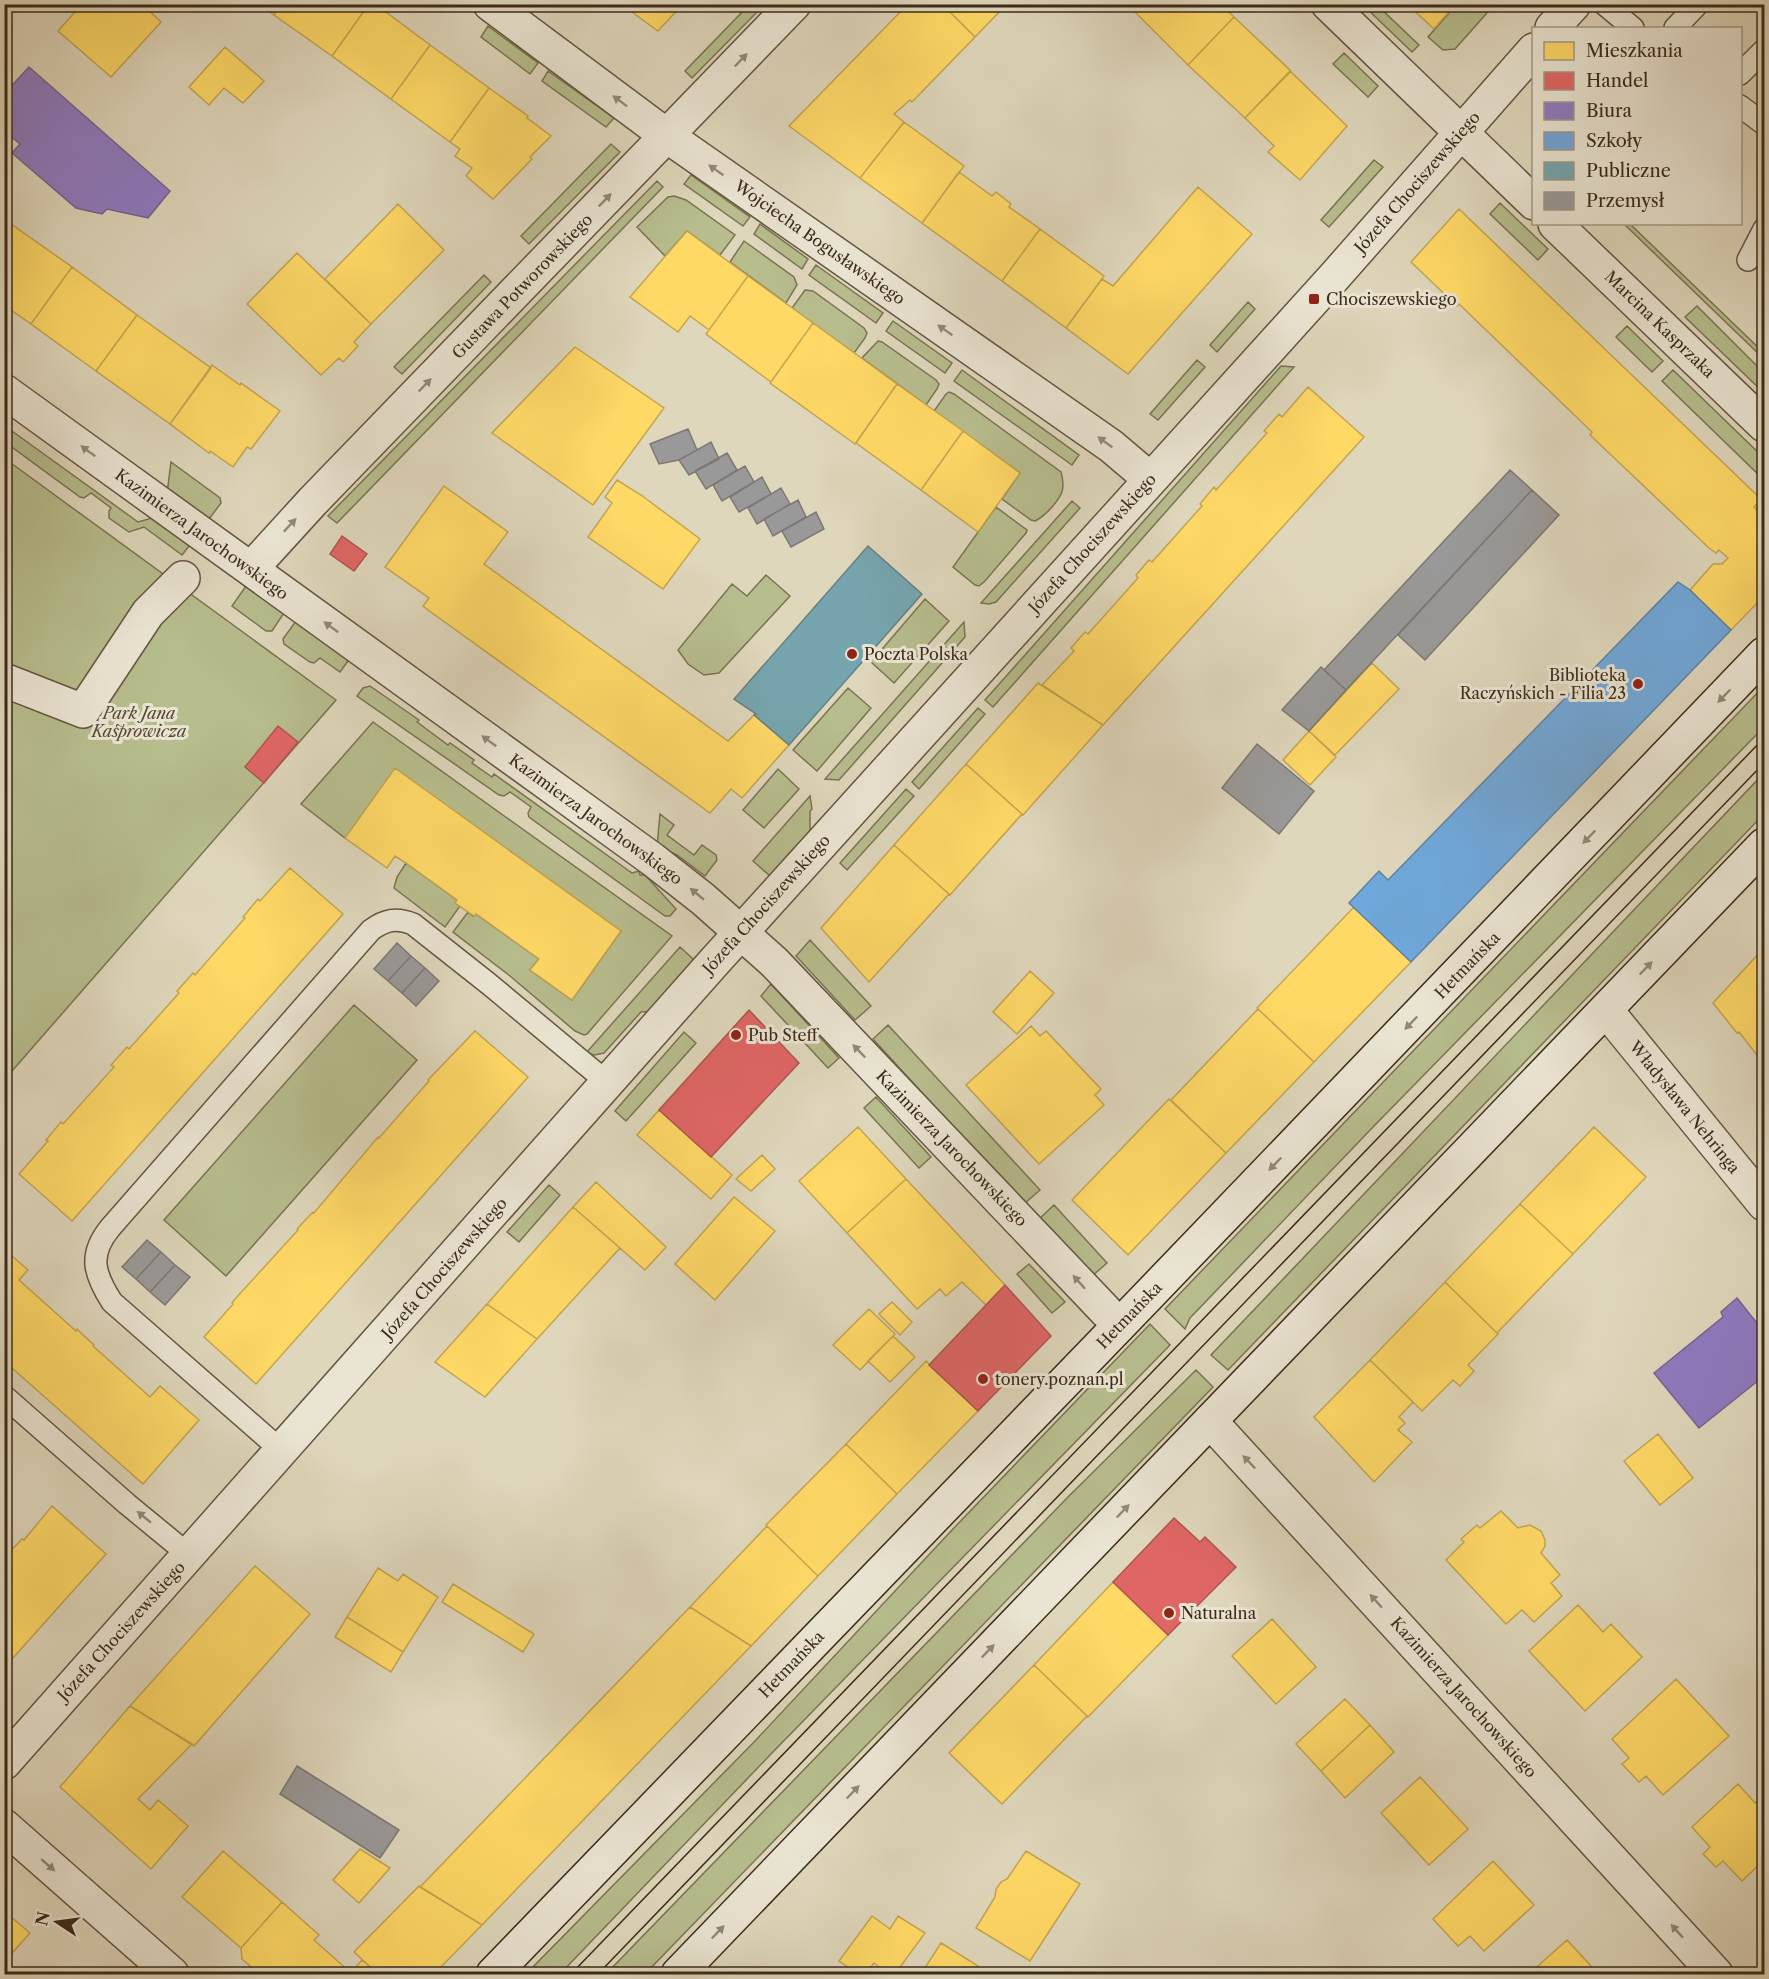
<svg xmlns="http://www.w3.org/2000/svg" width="1769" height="1979" viewBox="0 0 1769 1979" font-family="'Libre Caslon Text',serif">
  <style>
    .green { fill: #b7bd8d; stroke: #7a7454; stroke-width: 1.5 }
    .homes { fill: #ffd966; stroke: #c4a550; stroke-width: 1.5 }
    .shops { fill: #e06666; stroke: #af5450; stroke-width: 1.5 }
    .offices { fill: #8e7cc3; stroke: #756491; stroke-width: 1.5 }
    .schools { fill: #6fa8dc; stroke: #6082a2; stroke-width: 1.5 }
    .public { fill: #76a5af; stroke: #658083; stroke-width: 1.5 }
    .industry { fill: #999; stroke: #7d7873; stroke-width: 1.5 }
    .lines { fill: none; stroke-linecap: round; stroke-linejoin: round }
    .lane-casing { stroke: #655643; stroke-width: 24 }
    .street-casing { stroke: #655643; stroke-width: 36 }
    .secondary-casing { stroke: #3c2b1b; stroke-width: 36 }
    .lane { stroke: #eae5d3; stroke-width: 21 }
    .street { stroke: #eae5d3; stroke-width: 33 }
    .secondary { stroke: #eae5d3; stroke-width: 33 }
    .tram { stroke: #3c2b1b; stroke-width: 1.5 }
    .oneway { fill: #938877 }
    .poi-dot { fill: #8f2418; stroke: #eae5d3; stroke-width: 2 }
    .labels { text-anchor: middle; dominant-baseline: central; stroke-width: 6; stroke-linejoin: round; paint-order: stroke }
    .street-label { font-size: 16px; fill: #3c2b1b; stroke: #eae5d3 }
    .poi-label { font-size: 16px; fill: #3c2b1b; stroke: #eae5d3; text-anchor: start }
    .park-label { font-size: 16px; font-style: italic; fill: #554832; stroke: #eae5d3 }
  </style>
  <rect width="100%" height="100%" fill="#dfd7bc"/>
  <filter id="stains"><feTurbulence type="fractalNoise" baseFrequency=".00333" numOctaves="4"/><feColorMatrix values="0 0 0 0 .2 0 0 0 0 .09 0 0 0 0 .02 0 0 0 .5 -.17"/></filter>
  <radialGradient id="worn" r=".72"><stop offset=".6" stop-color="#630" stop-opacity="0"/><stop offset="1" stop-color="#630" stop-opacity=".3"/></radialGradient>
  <path class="green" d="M749,5H764L692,78L685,71Z
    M1363,5H1377L1419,45L1412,52Z
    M1456,5H1494L1455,49L1443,50L1428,37Z
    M488,26L538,63L530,74L481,37Z
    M1344,53L1378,86L1368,97L1333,64Z
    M548,71L614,118L606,127L542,81Z
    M611,144L620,152L529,244L521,236Z
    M1374,160L1383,167L1329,227L1321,220Z
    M691,175L750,217L743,226L684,184Z
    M657,181L663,187L337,523L328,516Z
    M674,196L686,200L735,235L720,255L687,231L665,256L637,227L668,197Z
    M1500,203L1548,249L1538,260L1490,214Z
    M760,224L808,259L802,269L754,234Z
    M1624,224H1630L1764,353V359Z
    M744,241L794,277L797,285L786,303L730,262Z
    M816,265L883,313L876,323L809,275Z
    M484,275L491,282L402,374L394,367Z
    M805,290L813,291L864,328L867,333L865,338L854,353L792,308Z
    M1248,302L1255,309L1217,352L1210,345Z
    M1697,306L1764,373V393L1685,317Z
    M893,321L952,363L945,373L886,331Z
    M1627,326L1663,361L1652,372L1616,337Z
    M878,341L882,342L936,380L939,384L937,389L926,405L862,358Z
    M1197,360L1205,367L1158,420L1150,414Z
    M1281,366L1294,367L993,707L985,700Z
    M962,370L1079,455L1072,465L954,381Z
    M1673,370L1764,458V480L1662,381Z
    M949,392L954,394L1061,472C1063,479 1064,485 1062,492C1058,502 1045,516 1035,521L1031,520L1002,499L1020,473L934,411L946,394Z
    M5,426L138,522L152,518L190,545L182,555L144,527L129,532L109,518V511L111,508L91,493L84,498L80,497L5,442Z
    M4,458L336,700L5,1079H4Z
    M171,462L220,498L221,503L206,523L167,494Z
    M1072,501L1080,508L996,602L989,604L981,603Z
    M996,507L1027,530L1026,533L985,581L979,586L975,585L953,567Z
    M766,575L790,596L719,673L704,675L688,664L678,650L732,584L747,596Z
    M246,586L284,613L272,631H266L232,606Z
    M925,599L949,621L894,683L871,662Z
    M296,621L347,658L348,661L340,672L320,658L314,663L310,662L284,644L283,639Z
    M964,622L965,637L839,780L825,779Z
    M370,686L419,720L417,722L448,745L450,743L474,760L472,763L492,777L494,774L632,873L639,871L640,875H645L676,909L670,916H665L529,817L528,813L531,807L510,792L504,796L499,795L357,696L363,688Z
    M1764,686V727L1375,1125L1190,1318L1185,1329L1165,1309Z
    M848,688L871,708L817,771L793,750Z
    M978,708L985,714L919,789L912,782Z
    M373,722L672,936L587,1034L584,1035L575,1031L510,976L453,932L468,912L473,916L476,914L539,959L530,970L572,1000L621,931L345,838L301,804Z
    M778,769L799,789L764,828L743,810Z
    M1764,773V814L1228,1370L1211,1355Z
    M906,789L914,796L847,870L840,863Z
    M810,796L812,809L810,811V831L770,876L753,861Z
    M660,814L674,825L667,835L694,855L702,845L716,855L717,860L705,876L677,855L657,847Z
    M406,863L457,900L456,903L460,906L445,927L394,888L397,877Z
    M810,940L871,1006L855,1020L796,956Z
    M680,947L693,959L689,972L658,1011L641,1012L604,1053L595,1055L586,1053Z
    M771,984L839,1058L828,1068L761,996Z
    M354,1005L417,1060L226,1276L164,1220Z
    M888,1025L1040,1190L1024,1204L873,1039Z
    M684,1032L696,1043L626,1121L615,1111Z
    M876,1097L931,1157L919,1168L864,1108Z
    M549,1185L560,1195L519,1242L507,1232Z
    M1054,1205L1107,1263L1091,1277L1038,1220Z
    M1029,1264L1065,1302L1052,1313L1017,1274Z
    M1150,1324L1170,1345L770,1755L560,1974H526L755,1741L952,1530Z
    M1196,1370L1213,1387L645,1974H606L1068,1497Z"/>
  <path class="homes" d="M82,4H142L161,22L111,77L58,31Z
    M261,4H281L274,15Z
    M281,4H369L332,56L274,15Z
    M369,4H375L430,45L391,99L332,56Z
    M621,4H683L658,31Z
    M908,4H942L975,37L912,102L910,100L894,114L904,122L860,178L789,126Z
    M942,4H1007L975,37Z
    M1136,4H1221L1234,17L1188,65L1132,9Z
    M1407,4H1456L1434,29Z
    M1234,17L1291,71L1245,118L1188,65Z
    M430,45L489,88L450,142L391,99Z
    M225,47L264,81L243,103L224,88L209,105L189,87Z
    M1290,71L1347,126L1300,180L1268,152L1274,146L1245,118Z
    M489,88L528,116L527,118L551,136L530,157L532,159L493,199L466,176L472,168L455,156L460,149L450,142Z
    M904,122L964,166L922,223L860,178Z
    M959,172L992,196L996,192L1011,204L1009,207L1040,229L1002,281L922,223Z
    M1198,187L1252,234L1128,374L1066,328L1102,279L1113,286Z
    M398,204L444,250L371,324L325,279Z
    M1459,209L1761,499L1754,507L1764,517V596L1731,630L1690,590L1713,564H1722L1728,558L1719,550L1716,553L1709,548L1590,435L1592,432L1459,304L1457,306L1411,262Z
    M4,219L72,267L31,324L4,305Z
    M1040,229L1104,276L1066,328L1002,281Z
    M687,231L748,276L709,330L690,316L678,332L630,297Z
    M297,253L371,324L354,342L358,346L343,362L339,358L321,375L247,304Z
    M72,267L137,315L96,371L31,324Z
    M748,276L813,323L771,382L706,334Z
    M137,315L211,368L170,424L96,371Z
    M813,323L897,384L855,444L770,383Z
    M575,347L664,408L593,505L492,433Z
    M212,365L240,385L241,383L280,411L251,449L247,447L233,467L210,451L209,453L170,424Z
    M897,384L963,431L921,490L856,443Z
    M1308,387L1364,437L1103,725L1042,685L1074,651L1071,648L1085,632L1088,634L1138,578L1136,575L1149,560L1152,562L1202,506L1200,504L1214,487L1216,490L1267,433L1264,431L1279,414L1282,417Z
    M963,431L1020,473L978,532L921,490Z
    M617,480L641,495L700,539L663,589L588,537L612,503L605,497Z
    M444,486L508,532L484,564L728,741L754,715L789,745L742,798L731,789L710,813L428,610L423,606L429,598L385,567Z
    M1372,663L1399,689L1335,755L1309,731Z
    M1038,683L1103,725L1023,815L966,764Z
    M1309,731L1336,757L1310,785L1283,760Z
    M966,764L1022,814L950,895L894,845Z
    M395,768L621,931L572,1000L530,970L539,959L476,914L474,916L455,903L457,900L406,863L395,856L387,868L345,838Z
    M894,845L949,894L869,982L821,928Z
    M290,868L343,914L72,1221L19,1174L48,1141L46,1140L61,1122L63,1124L114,1067L111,1065L127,1047L129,1049L179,993L177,991L193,973L195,975L245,918L243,917L258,899L260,901Z
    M1354,907L1411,962L1314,1062L1257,1008Z
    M1764,948V1054L1760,1059L1739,1032L1737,1033L1713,1003Z
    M1030,971L1054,993L1017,1034L993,1012Z
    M1258,1009L1314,1062L1226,1153L1171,1100Z
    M1031,1026L1040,1036L1046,1031L1101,1089L1095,1095L1104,1105L1039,1164L966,1085Z
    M475,1031L528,1077L256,1384L204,1337L233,1304L232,1303L236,1298L298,1230L297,1229L313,1212L314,1213L378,1137L379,1138L429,1081L428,1080Z
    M1169,1099L1226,1153L1128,1255L1072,1200Z
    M659,1110L732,1175L711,1199L637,1135Z
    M858,1127L906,1179L847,1233L799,1181Z
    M1594,1127L1646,1177L1573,1254L1520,1204Z
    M762,1155L775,1169L751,1191L736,1179Z
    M906,1179L1005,1285L986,1305L962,1282L946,1296L940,1289L917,1309L847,1233Z
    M596,1182L666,1247L645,1270L573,1207Z
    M734,1197L775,1231L715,1300L675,1264Z
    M1520,1204L1573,1254L1497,1333L1445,1282Z
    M573,1207L620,1248L537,1339L487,1304Z
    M4,1249L28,1270L19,1280L76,1331L77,1329L82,1334L94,1345L93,1346L150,1397L160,1386L199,1420L143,1484L4,1361Z
    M1445,1282L1498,1334L1468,1365L1474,1371L1460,1386L1453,1380L1422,1411L1370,1360Z
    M892,1302L912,1322L900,1335L879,1314Z
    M487,1304L537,1339L485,1397L435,1362Z
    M869,1309L895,1334L860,1370L833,1345Z
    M893,1336L915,1357L890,1382L868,1361Z
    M1370,1360L1413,1402L1399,1417L1405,1423L1398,1430L1412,1442L1374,1482L1314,1417Z
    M926,1361L978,1411L897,1494L846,1444Z
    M1658,1434L1693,1478L1660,1505L1624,1461Z
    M846,1444L897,1494L818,1576L766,1525Z
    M52,1506L106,1554L4,1668V1562L9,1557L6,1556L22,1539L24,1540Z
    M1501,1511L1518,1528L1530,1525L1541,1531L1545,1540V1546L1541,1553L1560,1575L1551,1583L1562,1596L1534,1622L1522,1610L1506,1624L1446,1560L1464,1542L1461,1539L1477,1525L1480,1528Z
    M767,1526L818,1576L751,1646L690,1607Z
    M255,1566L310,1614L194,1746L130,1706Z
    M378,1568L398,1581L403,1574L438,1597L403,1652L347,1617Z
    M1113,1582L1168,1635L1088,1717L1034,1665Z
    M453,1584L534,1634L523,1652L442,1602Z
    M1578,1605L1603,1632L1611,1624L1642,1657L1585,1711L1529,1651Z
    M690,1607L751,1646L482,1925L420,1887Z
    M347,1617L403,1652L391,1672L335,1637Z
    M1272,1619L1316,1667L1276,1704L1232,1656Z
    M1034,1665L1087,1716L1002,1804L949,1753Z
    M1676,1679L1729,1736L1663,1795L1646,1776L1639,1782L1622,1764L1629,1758L1612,1739Z
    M1345,1699L1370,1725L1321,1771L1296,1744Z
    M130,1706L192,1744L138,1799L150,1810L158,1800L188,1826L151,1869L60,1787Z
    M1370,1725L1394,1752L1345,1798L1321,1771Z
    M1420,1777L1468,1829L1429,1865L1381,1813Z
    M1738,1784L1755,1803L1762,1797L1764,1800V1860L1742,1881L1723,1861L1716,1867L1703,1854L1710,1847L1692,1827Z
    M360,1849L390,1868L359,1903L333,1880Z
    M223,1851L282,1902L241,1948L182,1897Z
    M1026,1851L1080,1884L1030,1961L976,1928L995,1897L996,1889L1001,1882L1007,1879Z
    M1493,1861L1534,1905L1484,1951L1470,1936L1458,1946L1433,1919Z
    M419,1886L482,1925L434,1974H378L354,1952Z
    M282,1902L319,1935L314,1940L351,1973L362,1960L378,1974H260L242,1959L241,1948Z
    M4,1911L30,1933L4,1962Z
    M872,1916L890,1929L898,1916L925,1933L895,1974H889L874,1963L865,1974H858L839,1961Z
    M1567,1940L1592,1967L1584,1974H1529Z
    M941,1943L991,1974H921Z"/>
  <path class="shops" d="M342,536L367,554L354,571L330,554Z
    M278,726L298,742L264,783L245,767Z
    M749,1010L799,1063L711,1157L659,1110Z
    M1005,1285L1051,1336L978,1411L929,1365Z
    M1174,1518L1200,1542L1205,1537L1236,1567L1168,1635L1113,1582Z"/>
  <path class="offices" d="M29,67L170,191L148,218L107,209L102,214L76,208L12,153L20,144L4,131V94Z
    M1737,1298L1764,1332V1376L1699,1428L1654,1373L1723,1317L1721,1312Z"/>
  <path class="schools" d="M1678,582L1690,590L1731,630L1411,962L1349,903L1379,871L1388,880Z"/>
  <path class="public" d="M868,546L922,594L789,745L754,715L756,714L734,699Z"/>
  <path class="industry" d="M688,429L697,450L679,460L659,464L650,444Z
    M711,442L719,459L689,475L679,460Z
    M727,453L737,470L706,489L695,471Z
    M745,466L754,482L722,501L713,485Z
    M1510,470L1532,490L1346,690L1324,670Z
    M762,477L771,494L739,512L730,497Z
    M781,488L790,504L757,524L748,508Z
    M1532,490L1559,515L1425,660L1398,635Z
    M798,500L806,517L773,536L764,519Z
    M816,512L824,529L791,547L782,531Z
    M1321,667L1346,690L1309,731L1282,710Z
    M1257,744L1314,791L1279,834L1222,788Z
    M397,943L411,956L388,981L374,969Z
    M411,956L425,968L402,993L388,981Z
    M425,968L439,981L416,1006L402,993Z
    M147,1240L161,1252L136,1279L122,1267Z
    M161,1252L175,1265L150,1292L136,1279Z
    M175,1265L190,1277L165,1305L150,1292Z
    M297,1766L399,1830L380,1858L280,1794Z"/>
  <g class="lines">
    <g class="lane-casing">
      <path id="lane" d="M1604,4L1633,28
        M1675,28L1698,4
        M1740,74L1764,50
        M1740,106L1764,124
        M1748,260L1764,229
        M4,1396L127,1504L189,1555
        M282,1451L112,1302C94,1274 88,1255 110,1228L371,930C385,920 396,917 413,924L489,984L608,1083"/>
    </g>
    <g class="street-casing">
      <path id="street" d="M490,4L667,136L1111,446L1150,479
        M1328,4L1534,203
        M1552,28L1574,4
        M1555,224L1764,425
        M4,391L652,859L703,899L774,962L1119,1325
        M251,569L313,501L794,4
        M4,680L83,711L148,613L183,578
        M1606,1010L1764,1204
        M1210,1421L1716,1974
        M4,1763L715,961L1335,276L1534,50
        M4,1826L172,1974"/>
    </g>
    <g class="secondary-casing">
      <path id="secondary" d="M493,1974L1144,1300L1764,654
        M678,1974L1764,845"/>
    </g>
    <use href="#lane" class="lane"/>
    <use href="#street" class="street"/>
    <use href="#secondary" class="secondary"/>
    <path class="tram" d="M571,1974L1764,738
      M598,1974L1764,763"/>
  </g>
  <defs><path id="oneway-solid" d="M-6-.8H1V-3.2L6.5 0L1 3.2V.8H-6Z" transform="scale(1.5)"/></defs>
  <g class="oneway">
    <use href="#oneway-solid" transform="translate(741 60) rotate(-46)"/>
    <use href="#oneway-solid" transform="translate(620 101) rotate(-143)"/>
    <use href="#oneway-solid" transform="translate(716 170) rotate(-145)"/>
    <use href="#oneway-solid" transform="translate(605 200) rotate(-46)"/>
    <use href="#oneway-solid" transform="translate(945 330) rotate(-145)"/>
    <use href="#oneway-solid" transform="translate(425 385) rotate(-46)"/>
    <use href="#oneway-solid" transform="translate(1105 442) rotate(-144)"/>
    <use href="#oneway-solid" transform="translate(88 451) rotate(-144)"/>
    <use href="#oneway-solid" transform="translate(290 525) rotate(-47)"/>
    <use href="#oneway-solid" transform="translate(331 627) rotate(-144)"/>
    <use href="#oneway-solid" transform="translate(1724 696) rotate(134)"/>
    <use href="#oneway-solid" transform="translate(489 741) rotate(-144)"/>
    <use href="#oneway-solid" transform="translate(1589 837) rotate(134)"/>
    <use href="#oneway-solid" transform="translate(697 894) rotate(-141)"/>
    <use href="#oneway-solid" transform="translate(1646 968) rotate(-46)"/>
    <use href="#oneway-solid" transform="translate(1411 1023) rotate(134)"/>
    <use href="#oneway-solid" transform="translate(859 1051) rotate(-134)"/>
    <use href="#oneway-solid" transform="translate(1275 1164) rotate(134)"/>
    <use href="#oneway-solid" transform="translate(1079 1282) rotate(-132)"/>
    <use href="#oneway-solid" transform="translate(1249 1462) rotate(-134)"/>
    <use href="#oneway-solid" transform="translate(1123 1511) rotate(-46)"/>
    <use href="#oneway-solid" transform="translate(144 1517) rotate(-141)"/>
    <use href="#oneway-solid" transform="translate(1376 1601) rotate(-132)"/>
    <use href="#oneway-solid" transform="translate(988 1651) rotate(-46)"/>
    <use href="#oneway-solid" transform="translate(853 1792) rotate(-46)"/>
    <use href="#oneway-solid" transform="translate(48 1865) rotate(41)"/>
    <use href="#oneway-solid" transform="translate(1677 1931) rotate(-132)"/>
    <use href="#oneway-solid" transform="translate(718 1932) rotate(-46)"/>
  </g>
  <g class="poi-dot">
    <rect x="1308" y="293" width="12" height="12" rx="3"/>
    <circle cx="852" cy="654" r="6"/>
    <circle cx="1638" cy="684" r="6"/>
    <circle cx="736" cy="1035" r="6"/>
    <circle cx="983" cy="1379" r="6"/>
    <circle cx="1169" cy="1613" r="6"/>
  </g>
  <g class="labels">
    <g class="street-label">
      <text transform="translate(1417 182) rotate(-49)">Józefa Chociszewskiego</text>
      <text transform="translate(820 242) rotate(35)">Wojciecha Bogusławskiego</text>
      <text transform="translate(522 286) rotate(-46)">Gustawa Potworowskiego</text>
      <text transform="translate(1660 324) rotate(44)">Marcina Kasprzaka</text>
      <text transform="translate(202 534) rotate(36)">Kazimierza Jarochowskiego</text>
      <text transform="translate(1092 543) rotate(-48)">Józefa Chociszewskiego</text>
      <text transform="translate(596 819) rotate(36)">Kazimierza Jarochowskiego</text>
      <text transform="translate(766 904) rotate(-48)">Józefa Chociszewskiego</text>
      <text transform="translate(1467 965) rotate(-46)">Hetmańska</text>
      <text transform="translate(1685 1107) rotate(51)">Władysława Nehringa</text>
      <text transform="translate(952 1148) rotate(46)">Kazimierza Jarochowskiego</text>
      <text transform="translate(444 1268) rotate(-49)">Józefa Chociszewskiego</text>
      <text transform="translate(1129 1315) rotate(-46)">Hetmańska</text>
      <text transform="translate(121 1631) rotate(-48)">Józefa Chociszewskiego</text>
      <text transform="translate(791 1664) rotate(-46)">Hetmańska</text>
      <text transform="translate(1464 1697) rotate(48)">Kazimierza Jarochowskiego</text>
    </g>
    <g class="poi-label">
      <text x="1326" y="299">Chociszewskiego</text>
      <text x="864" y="654">Poczta Polska</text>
      <text x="1626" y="675" text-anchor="end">Biblioteka<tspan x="1626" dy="18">Raczyńskich - Filia 23</tspan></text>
      <text x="748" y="1035">Pub Steff</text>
      <text x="995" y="1379">tonery.poznan.pl</text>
      <text x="1181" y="1613">Naturalna</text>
    </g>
    <g class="park-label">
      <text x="139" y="713">Park Jana<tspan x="139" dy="18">Kasprowicza</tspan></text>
    </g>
  </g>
  <rect width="1769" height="1979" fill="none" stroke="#dfd7bc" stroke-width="24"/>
  <rect x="6" y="6" width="1757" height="1967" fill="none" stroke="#3c2b1b" stroke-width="3"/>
  <rect x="12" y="12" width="1745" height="1955" fill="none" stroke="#3c2b1b" stroke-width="1.5"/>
  <rect x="1532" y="27" width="210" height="198" fill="#eae5d3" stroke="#a49b89" stroke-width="1.5"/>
  <rect x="1544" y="42" width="30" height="18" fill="#ffd966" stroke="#a49b89" stroke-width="1.5"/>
  <text x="1586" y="57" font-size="18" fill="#3c2b1b">Mieszkania</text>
  <rect x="1544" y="72" width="30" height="18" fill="#e06666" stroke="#a49b89" stroke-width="1.5"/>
  <text x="1586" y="87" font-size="18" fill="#3c2b1b">Handel</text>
  <rect x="1544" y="102" width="30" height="18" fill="#8e7cc3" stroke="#a49b89" stroke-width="1.5"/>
  <text x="1586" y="117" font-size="18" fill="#3c2b1b">Biura</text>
  <rect x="1544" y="132" width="30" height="18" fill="#6fa8dc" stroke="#a49b89" stroke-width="1.5"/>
  <text x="1586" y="147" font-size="18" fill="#3c2b1b">Szkoły</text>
  <rect x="1544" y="162" width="30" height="18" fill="#76a5af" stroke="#a49b89" stroke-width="1.5"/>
  <text x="1586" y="177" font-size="18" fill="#3c2b1b">Publiczne</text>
  <rect x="1544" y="192" width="30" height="18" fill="#999999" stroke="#a49b89" stroke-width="1.5"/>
  <text x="1586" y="207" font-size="18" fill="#3c2b1b">Przemysł</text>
  <g transform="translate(57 1922) rotate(283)" stroke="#eae5d3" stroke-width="4.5" paint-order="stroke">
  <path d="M0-4.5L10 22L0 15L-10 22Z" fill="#3c2b1b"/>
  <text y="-9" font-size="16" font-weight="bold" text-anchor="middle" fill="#3c2b1b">N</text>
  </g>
  <rect width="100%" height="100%" filter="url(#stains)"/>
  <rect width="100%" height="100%" fill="url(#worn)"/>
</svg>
